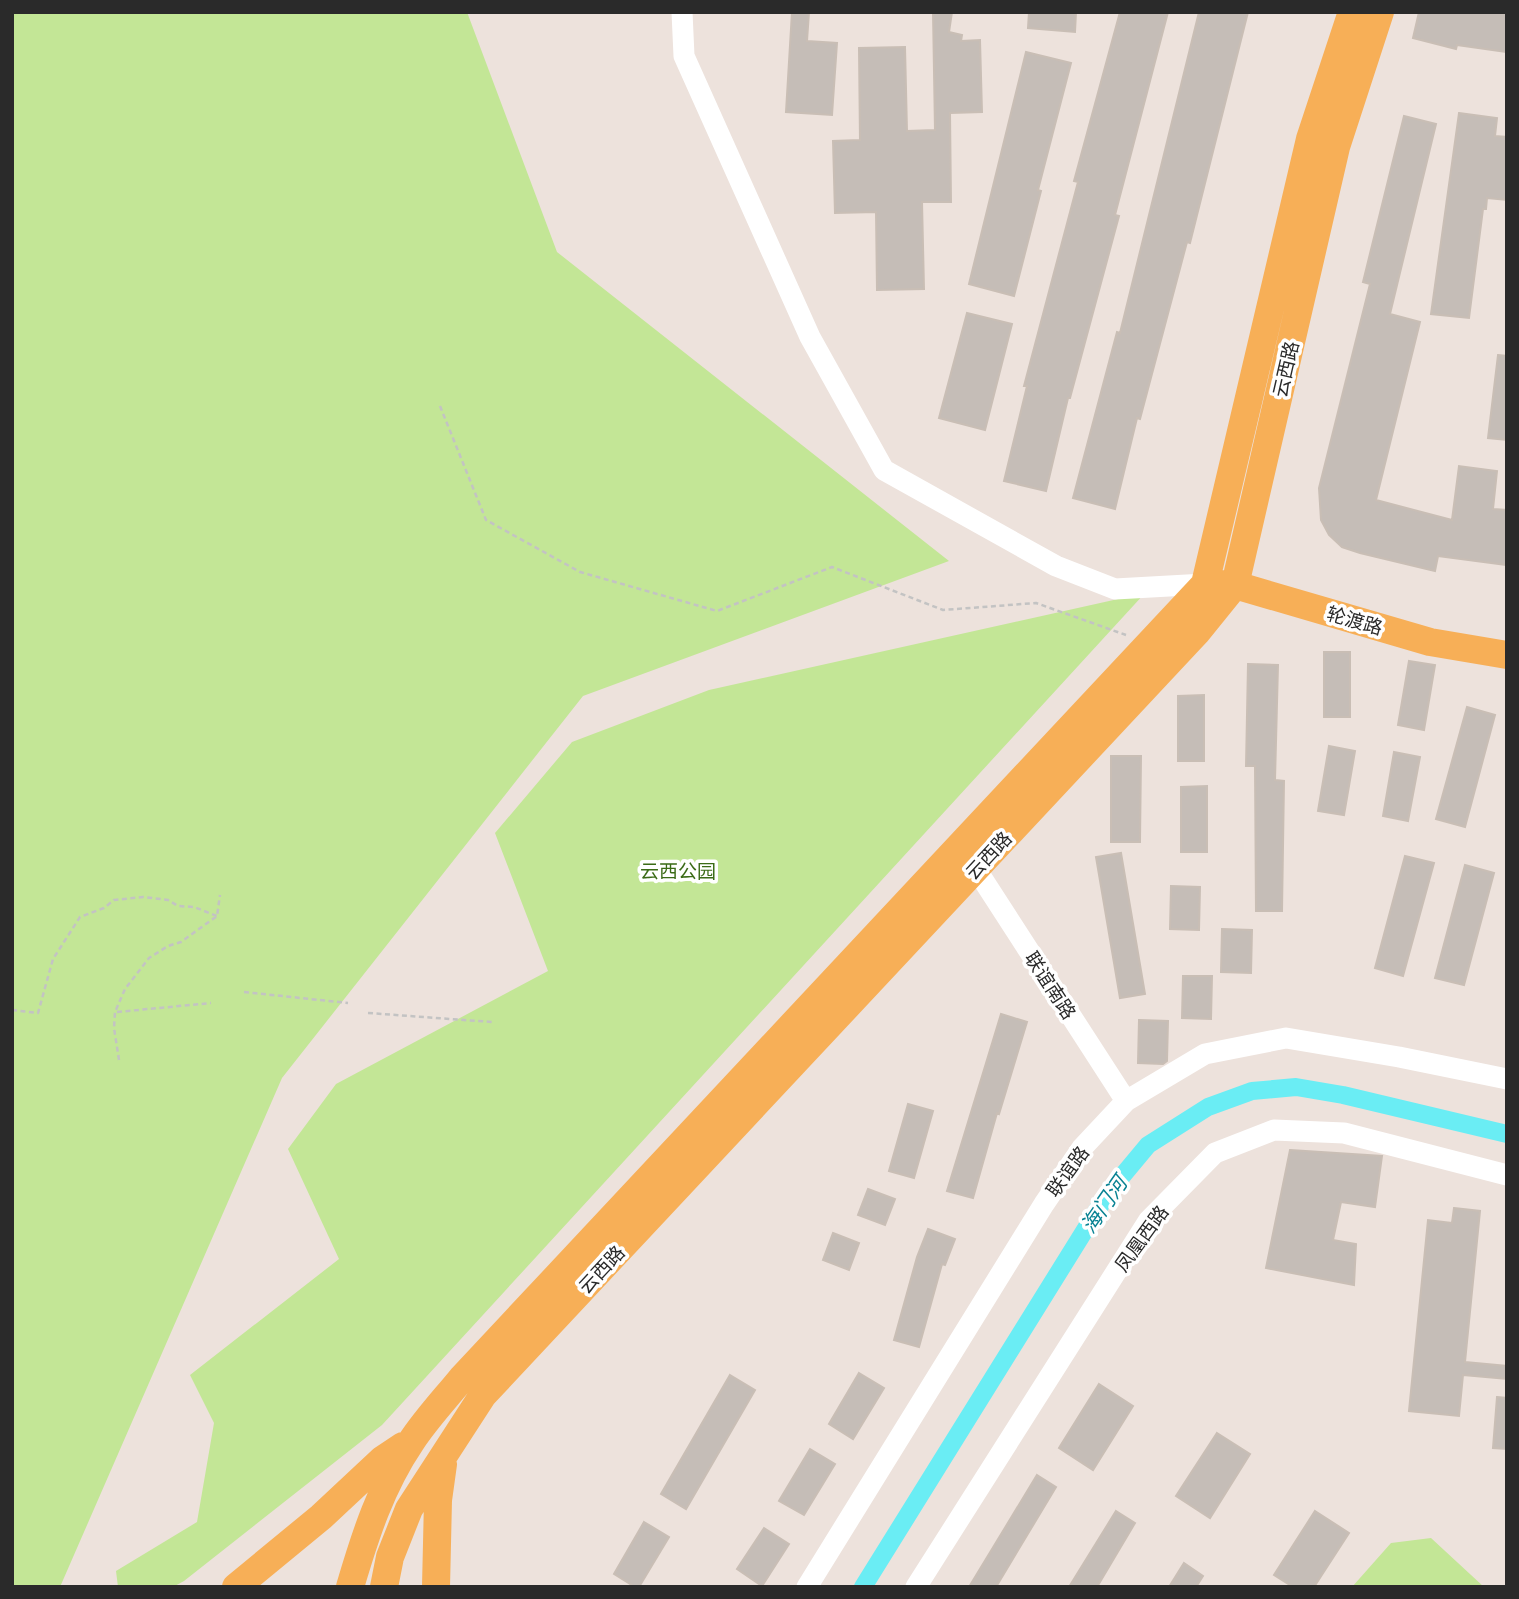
<svg xmlns="http://www.w3.org/2000/svg" width="1519" height="1599" viewBox="0 0 1519 1599" font-family="Lato,'Noto Sans SC',sans-serif">
  <style>
    .green { fill: #c3e696 }
    .lines { fill: none; stroke-linecap: round; stroke-linejoin: round }
    .canal { stroke: #6aedf4; stroke-width: 18 }
    .building { fill: #c5bdb7; stroke: #c9beb5; stroke-width: 2 }
    .path { stroke: #c3c3c3; stroke-width: 2.5; stroke-dasharray: 5 3.5; stroke-linecap: butt }
    .minor { stroke: #fff; stroke-width: 21 }
    .major { stroke: #f7af57; stroke-width: 28 }
    .labels { text-anchor: middle; dominant-baseline: central; stroke-width: 7; stroke-linejoin: round; paint-order: stroke }
    .street-label { font-size: 19px; fill: #2a2a2a; stroke: #fff }
    .park-label { font-size: 19px; fill: #3b6b17; stroke: #fff }
    .water-label { font-size: 21px; font-style: italic; fill: #088293; stroke: #fff }
  </style>
  <rect width="100%" height="100%" fill="#ede2dc"/>
  <path class="green" d="M12,12H467L557,252L949,561L583,696L282,1078L60,1587H12Z
    M1145,593L382,1425L184,1581L173,1587H118L116,1571L197,1522L214,1423L190,1375L339,1259L288,1149L336,1084L548,971L495,833L572,742L709,690Z
    M1431,1538L1484,1587H1352L1391,1543Z"/>
  <g class="lines">
    <path class="canal" d="M863,1587L1108,1193L1148,1145L1208,1107L1252,1091L1296,1087L1343,1095L1507,1134"/>
  </g>
  <path class="building" d="M792,12H809L807,41L837,43L832,115L786,112Z
    M933,12H952L949,32L962,35L961,41L980,40L982,112L950,113L951,202H922L924,289L877,290L876,212L835,213L833,141L860,140L859,48L905,47L907,131L935,130Z
    M1029,12H1076L1075,32L1028,28Z
    M1120,12H1168L1115,215L1119,216L1070,398H1068L1046,491L1004,481L1027,386H1024L1078,182L1074,181Z
    M1199,12H1248L1190,243L1187,242L1140,419L1137,418L1115,509L1073,498L1117,332L1120,333Z
    M1419,12H1507V52L1457,45L1456,49L1413,38Z
    M1026,52L1071,63L1038,190L1041,191L1014,296L969,284Z
    M1459,113L1497,118L1495,136L1507,137V200L1487,198L1486,209H1483L1469,318L1431,314Z
    M1404,116L1436,124L1390,314L1420,322L1376,500L1452,520L1459,466L1497,471L1493,509L1507,510V565L1438,556L1435,571L1360,553L1342,547L1329,535L1321,520L1319,488L1370,284L1363,282Z
    M967,313L1012,324L985,430L939,418Z
    M1498,355L1507,356V440L1488,438Z
    M1324,652H1350V717H1324Z
    M1409,661L1435,665L1424,730L1398,725Z
    M1248,664L1278,665L1275,780L1284,781L1282,911H1256L1255,766H1246Z
    M1204,695V761H1178V696Z
    M1467,707L1495,715L1465,827L1436,819Z
    M1329,746L1355,751L1344,815L1318,811Z
    M1394,752L1420,757L1408,821L1383,816Z
    M1111,756H1141L1140,842H1111Z
    M1207,786V852H1181V787Z
    M1121,853L1145,994L1120,998L1096,857Z
    M1405,856L1434,863L1403,976L1375,968Z
    M1465,865L1494,873L1464,985L1435,978Z
    M1171,886L1200,887L1199,930L1170,929Z
    M1222,929L1252,930L1251,973L1221,972Z
    M1183,976H1212L1211,1019L1182,1018Z
    M1001,1014L1027,1022L999,1114L997,1113L973,1198L947,1191Z
    M1139,1020L1168,1021L1167,1061L1163,1064L1138,1063Z
    M908,1104L933,1111L914,1178L889,1171Z
    M1290,1150L1382,1156L1375,1207L1341,1202L1333,1240L1356,1244L1354,1285L1266,1268Z
    M868,1189L895,1199L885,1225L858,1215Z
    M1454,1208L1480,1211L1465,1362L1507,1366V1379L1463,1375L1459,1416L1409,1411L1428,1220L1452,1223Z
    M928,1229L955,1239L945,1265L942,1264L919,1347L894,1340L917,1257Z
    M833,1233L859,1243L849,1270L823,1260Z
    M859,1373L884,1388L853,1439L829,1424Z
    M730,1375L755,1390L686,1509L661,1494Z
    M1099,1384L1133,1406L1093,1470L1059,1448Z
    M1497,1397L1507,1398V1449L1493,1448Z
    M1217,1433L1250,1454L1210,1518L1176,1496Z
    M810,1449L835,1464L804,1515L779,1501Z
    M1037,1475L1056,1487L996,1587H969Z
    M1116,1511L1135,1523L1097,1587H1069Z
    M1315,1511L1349,1533L1314,1587H1293L1274,1575Z
    M644,1522L669,1537L639,1587H635L614,1574Z
    M764,1528L789,1544L762,1586L737,1569Z
    M1184,1563L1203,1576L1196,1587H1169Z"/>
  <g class="lines">
    <path class="path" d="M440,406L486,520L580,572L717,611L832,567L943,610L1036,603L1126,635
      M244,992L348,1003
      M12,1010L38,1013L53,959L80,917L104,908L114,900L143,897L168,900L178,906L194,907L217,916
      M117,1012L211,1003
      M368,1013L492,1022
      M119,1060L114,1028L115,1012L125,989L149,958L168,946L181,942L217,916L220,895"/>
    <path class="minor" d="M682,12L684,56L810,337L884,470L1056,566L1115,589L1205,584
      M976,869L1126,1101
      M807,1587L1044,1204L1082,1148L1126,1101L1205,1054L1286,1038L1399,1057L1507,1079
      M916,1587L1149,1220L1215,1153L1274,1130L1344,1133L1507,1175"/>
    <path class="major" d="M1218,584L1235,585L1430,642L1507,655
      M236,1587L321,1517L382,1460L403,1446
      M350,1587C365,1536 381,1486 411,1442C426,1419 445,1399 462,1378L1205,584L1310,139L1352,12
      M384,1587L390,1557L409,1509L483,1395L1197,632L1235,585L1336,147L1380,12
      M436,1587L438,1500L443,1464"/>
  </g>
  <g class="labels">
    <g class="street-label">
      <text transform="translate(1285 369) rotate(-77)">云西路</text>
      <text transform="translate(1355 620) rotate(16)">轮渡路</text>
      <text transform="translate(988 855) rotate(-47)">云西路</text>
      <text transform="translate(1051 985) rotate(57)">联谊南路</text>
      <text transform="translate(1067 1171) rotate(-54)">联谊路</text>
      <text transform="translate(1141 1238) rotate(-54)">凤凰西路</text>
      <text transform="translate(601 1269) rotate(-47)">云西路</text>
    </g>
    <g class="park-label">
      <text x="678" y="870">云西公园</text>
    </g>
    <g class="water-label">
      <text transform="translate(1103 1204) rotate(-55)">海门河</text>
    </g>
  </g>
  <rect width="1519" height="1599" fill="none" stroke="#2a2a2a" stroke-width="28"/>
</svg>
